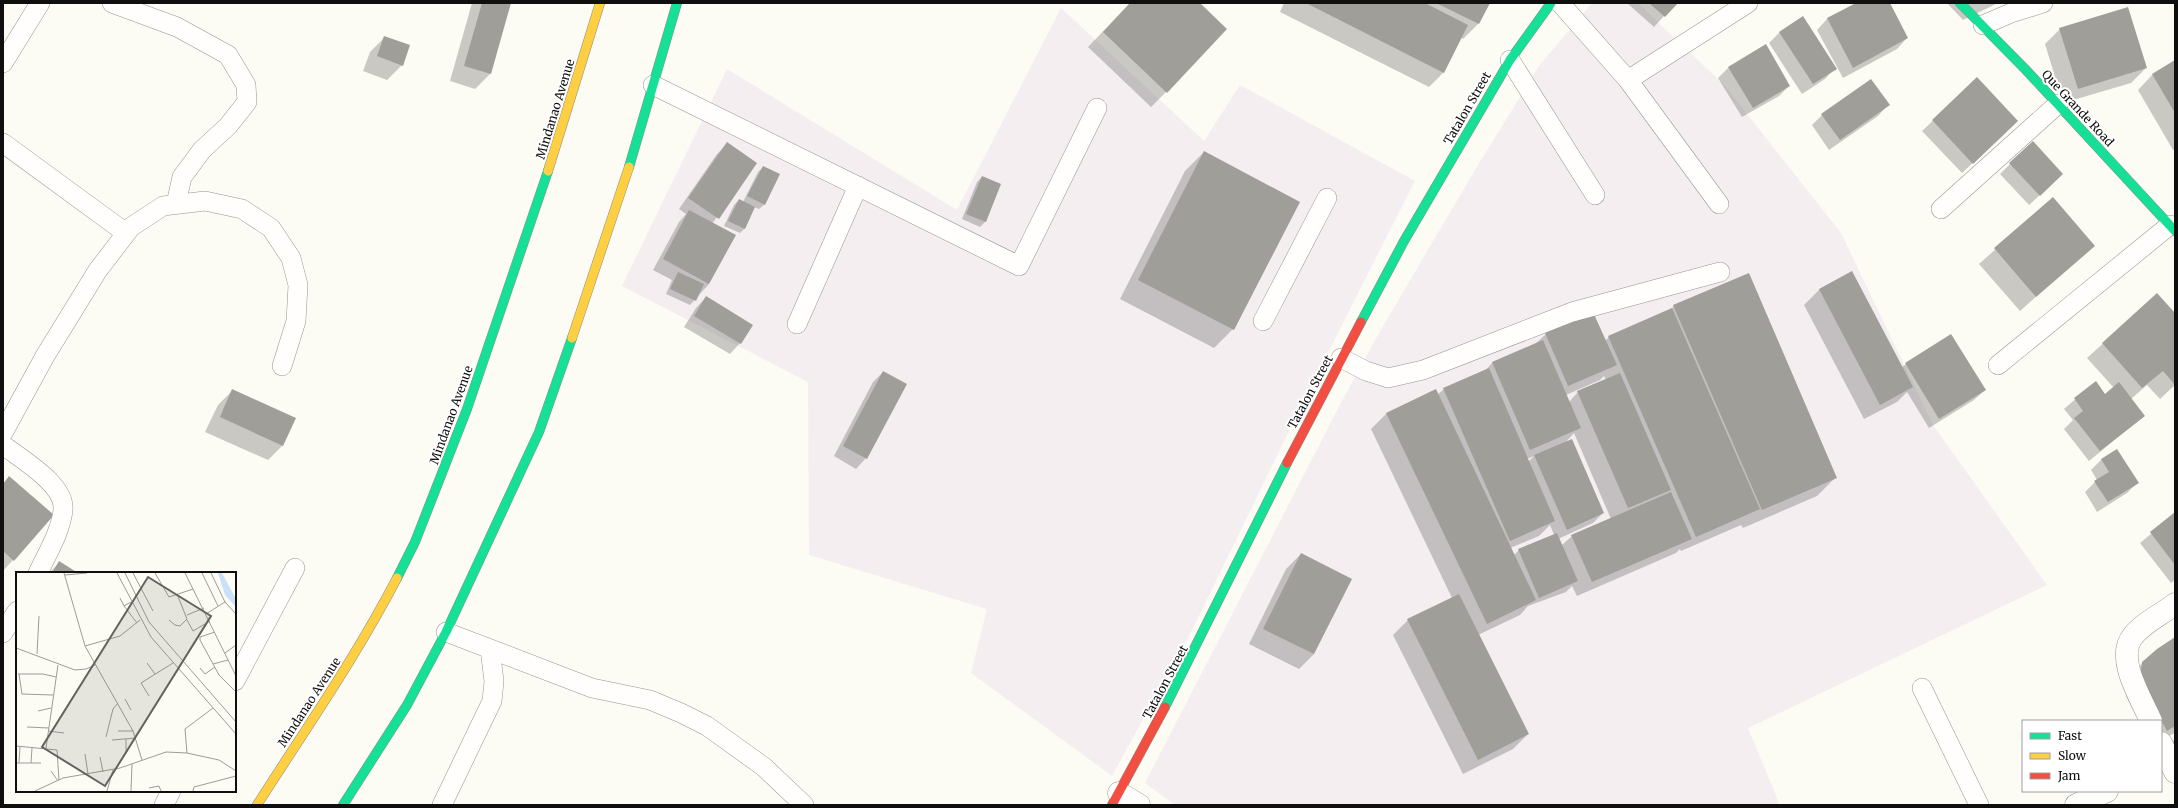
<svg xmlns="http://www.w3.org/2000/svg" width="2178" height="808" viewBox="0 0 2178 808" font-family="Merriweather,serif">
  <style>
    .industrial { fill: #f4eef0 }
    .shadow { fill: #0003; fill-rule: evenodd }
    .building { fill: #a09e99 }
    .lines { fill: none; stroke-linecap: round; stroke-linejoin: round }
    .lane-casing { stroke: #969592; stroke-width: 20 }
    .street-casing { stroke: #969592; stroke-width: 23 }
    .fast-casing { stroke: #8c8c89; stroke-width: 10 }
    .slow-casing { stroke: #8c8c89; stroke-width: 10 }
    .jam-casing { stroke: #8c8c89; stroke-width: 10 }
    .lane { stroke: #fffefd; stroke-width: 19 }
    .street { stroke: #fffefd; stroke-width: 22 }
    .fast { stroke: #16e098; stroke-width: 9 }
    .slow { stroke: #ffcf43; stroke-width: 9 }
    .jam { stroke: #f24e42; stroke-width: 9 }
    .labels { text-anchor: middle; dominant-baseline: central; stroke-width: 4; stroke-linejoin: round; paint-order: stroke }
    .street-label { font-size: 12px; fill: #0f0f0f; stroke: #fff }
    .inset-road { fill: none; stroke: #9d9d98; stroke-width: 1 }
    .view { fill: #62625f; fill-opacity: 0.15; stroke: #62625f; stroke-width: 2 }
    .inset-edge { fill: none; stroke: #0f0f0f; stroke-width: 2 }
  </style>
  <rect width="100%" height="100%" fill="#fcfbf4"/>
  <path class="industrial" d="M1592,3H1638L1725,86L1841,233L1933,425L2047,585L1748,728L1780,805H1175L1145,783L1344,397L1379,333L1475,170L1539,66Z
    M1061,8L1204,141L1240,85L1415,181L1315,378L1193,628L1112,776L971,673L987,609L809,555L808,382L622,286L727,69L957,210Z"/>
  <path class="shadow" d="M472,3H510L490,74L475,89L450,81Z
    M1130,3H1198L1166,92L1151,107L1088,47Z
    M1284,3H1489L1478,24L1463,39L1461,38L1444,72L1429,87L1280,12Z
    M1627,3H1676L1654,27Z
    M1858,3H1889L1907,38L1897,49L1843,78L1817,30L1827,19Z
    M1947,3H1998L1963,20Z
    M1802,18L1835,68L1825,79L1802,94L1769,43L1779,33Z
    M2060,29L2146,68L2131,83L2063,103L2045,44Z
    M385,37L402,65L387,80L363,71L370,52Z
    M2175,61V149L2173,150L2138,90L2152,75Z
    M1729,67L1789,86L1779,96L1742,117L1718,78Z
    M1977,79L2007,131L1962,173L1922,131Z
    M1888,105L1878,116L1829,150L1812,125L1822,115Z
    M727,144L756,163L712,224L709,284L690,305L666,294L672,280L653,270L679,222L686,214L679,209L717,154Z
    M1204,152L1233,329L1214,348L1120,299L1185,171Z
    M2010,164L2052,184L2029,205L2000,174Z
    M763,167L765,204L759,209L754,207L745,228L740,233L724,226L734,205L739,200L743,202L758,172Z
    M982,177L1000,184L985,222L980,227L962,219L977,182Z
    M2053,198L2093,246L2020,311L1979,264Z
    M1852,273L1902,367L1906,364L1985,390L1974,400L1929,428L1907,392L1897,402L1864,419L1804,305L1819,290Z
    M2157,295L2175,315V385L2160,399L2147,385L2131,399L2144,416L2089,461L2064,429L2073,420L2064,409L2095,382L2104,395L2114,388L2087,358Z
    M706,297L740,343L730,354L684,327L696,308Z
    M1674,306L1836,477L1817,496L1743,528L1741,525L1681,551L1680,549L1676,553L1577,596L1572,586L1566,592L1528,606L1520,615L1478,635L1528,734L1513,749L1463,774L1393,635L1408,620L1452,598L1371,429L1386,414L1435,390L1437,395L1444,389L1485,371L1492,363L1534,345L1546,334L1605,341L1609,337L1670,310ZM1604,376L1606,380L1578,392L1569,402L1566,395L1600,380ZM1574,433L1611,519L1572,536L1561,546L1558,539L1593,523L1603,513L1565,443ZM1534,456L1528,462L1527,459ZM1550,525L1554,535L1519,550L1514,555L1510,548L1539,536Z
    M883,372L866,458L856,469L834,456L873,382Z
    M233,390L283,445L268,460L205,432L218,405Z
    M2117,450L2137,483L2127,493L2097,512L2085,492L2097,480L2091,470L2101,460Z
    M3,484L13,560L3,571Z
    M2175,514V580L2171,583L2140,543Z
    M1301,554L1314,654L1299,669L1249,644L1286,569Z
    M59,563L76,573H49Z
    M2175,639V733L2161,740V721H2139L2126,696L2127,678L2143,663Z
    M2175,739V765L2165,749Z"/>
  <path class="building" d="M482,3H511L491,74L464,66Z
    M1130,3H1200L1227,29L1167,93L1103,32Z
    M1306,3H1425L1468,25L1444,73Z
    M1436,3H1490L1479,24Z
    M1649,3H1678L1665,17Z
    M1856,3H1890L1908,38L1853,68L1827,18Z
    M2128,7L2147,68L2078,89L2059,28Z
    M1803,16L1837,69L1813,84L1779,32Z
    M384,36L410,45L403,66L377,56Z
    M1766,44L1790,86L1753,108L1728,67Z
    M2175,60V113L2152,74Z
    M1977,77L2018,121L1973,164L1932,120Z
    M1871,79L1890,105L1840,140L1821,114Z
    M2033,141L2063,174L2040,196L2009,163Z
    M727,142L757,163L719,219L688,198Z
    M1204,151L1300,202L1234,330L1138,280Z
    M763,166L780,174L765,205L747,196Z
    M982,176L1001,184L986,222L966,214Z
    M2053,197L2095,246L2036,297L1994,248Z
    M739,199L755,207L745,229L728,221Z
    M689,210L736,235L709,284L663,259Z
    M1852,271L1913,387L1880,405L1819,289Z
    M678,272L704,284L696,301L670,289Z
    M1749,273L1837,478L1762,510L1673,305Z
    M2157,293L2175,313V385L2163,371L2142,388L2102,343Z
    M706,296L753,325L741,344L694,316Z
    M1672,308L1760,509L1696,537L1608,336Z
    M1593,312L1617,365L1568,386L1545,333Z
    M1951,334L1986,390L1939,419L1905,363Z
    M1543,340L1581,428L1530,450L1492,362Z
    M1489,368L1555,521L1510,541L1443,388Z
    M883,371L907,384L867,459L843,446Z
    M1620,373L1671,490L1628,508L1577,391Z
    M2096,381L2105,394L2119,382L2145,416L2100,451L2074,418L2083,411L2074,398Z
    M232,389L296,418L283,446L220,417Z
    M1436,389L1536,600L1487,624L1386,413Z
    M1572,439L1604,513L1567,530L1534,455Z
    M2117,449L2139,483L2108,502L2094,481L2109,472L2101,459Z
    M9,476L54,515L14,561L3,551V484Z
    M1671,492L1692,539L1592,582L1571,535Z
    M2175,512V565L2150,532Z
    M1557,533L1578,581L1539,598L1518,549Z
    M1301,553L1352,579L1314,654L1263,629Z
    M59,561L78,573H52Z
    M1459,594L1529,734L1478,760L1407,619Z
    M2175,637V726L2167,731L2140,680L2142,662L2157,649Z"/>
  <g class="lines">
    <g class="lane-casing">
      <path id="lane" d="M112,3L177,27L228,55L246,85L247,102L228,126L202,150L182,177L176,204
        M1560,3L1628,80L1719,204
        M1983,25L2011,13L2043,3
        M1510,60L1595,195
        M3,63L40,3
        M1628,80L1748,3
        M653,85L1019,266L1097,108
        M3,143L126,233
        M1941,209L2058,104
        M1263,321L1327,198
        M797,324L858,186
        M1341,358L1366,371L1388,378L1423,370L1572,312L1720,272
        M1998,365L2170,225
        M3,433L45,356L98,270L131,227L163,206L205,201L242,209L271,228L291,258L298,285L296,321L282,366
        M3,445C21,459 66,485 63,510C61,531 47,554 38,573
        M446,632L592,688L650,700L681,713L707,726L764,767L804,805
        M3,633L17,611
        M235,681L295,568
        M1922,688L1979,805
        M164,805L171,791
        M442,805L492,701L494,681L490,649"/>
    </g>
    <g class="street-casing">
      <path id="street" d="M2151,721C2141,698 2115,658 2133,636C2143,623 2162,614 2175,604
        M2161,743L2175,772
        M1119,793L1139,805
        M2076,805L2107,791"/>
    </g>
    <g class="fast-casing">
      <path id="fast" d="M1960,3L2026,70L2175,231
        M629,167L677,3
        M1361,322L1404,241L1510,60L1551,3
        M397,578L415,542L467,409L548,171
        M1165,707L1287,463
        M343,805L407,705L446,632L539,432L572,338"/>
    </g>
    <g class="slow-casing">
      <path id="slow" d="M548,171L600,3
        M572,338L629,167
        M257,805C305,730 356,657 397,578"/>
    </g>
    <g class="jam-casing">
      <path id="jam" d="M1287,463L1361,322
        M1112,805L1165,707"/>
    </g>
    <use href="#lane" class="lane"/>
    <use href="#street" class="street"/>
    <use href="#fast" class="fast"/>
    <use href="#slow" class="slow"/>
    <use href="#jam" class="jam"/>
  </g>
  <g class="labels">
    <g class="street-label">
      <text transform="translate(1467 108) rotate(-60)">Tatalon Street</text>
      <text transform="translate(2078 108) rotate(47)">Que Grande Road</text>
      <text transform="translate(555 109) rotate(-73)">Mindanao Avenue</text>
      <text transform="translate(1310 392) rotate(-62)">Tatalon Street</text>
      <text transform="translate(451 415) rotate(-70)">Mindanao Avenue</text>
      <text transform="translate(1165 682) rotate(-62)">Tatalon Street</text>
      <text transform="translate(309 702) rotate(-57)">Mindanao Avenue</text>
    </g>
  </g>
  <g transform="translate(16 572)">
    <rect width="220" height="220" fill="#fcfbf4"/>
    <path d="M202,1H206L220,27V35L209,23Z" fill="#cae0f6"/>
    <path class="inset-road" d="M48,1L69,74L117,159L126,188M101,1L135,65L220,162M109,1L133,50L220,150M117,1L137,39M139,1L153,25L177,17M169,1L220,104M186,1L202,34M195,1L209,30L220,42M49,3L71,1M104,26L108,34L115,30M108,34L121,51M190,42L209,30M171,43L188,36M153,48L159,53L164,54L171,47L161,22M171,48L177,59L194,49M199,60L184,65V68L203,103L220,120M69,74L104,64L124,48M0,76L59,98L70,97L79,93M209,81L220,73M21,82L23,44M131,91L139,102M197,92L212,88M184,96L189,102L199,95M2,102H27L40,105M3,102L6,122L37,123M133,124L125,111L157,91M109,127L115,138M22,139L35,136M11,155L33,156M32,159L48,161M102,159H117M90,165L97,137L102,131M110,167V181M96,168L120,166M0,174L41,178L43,208M30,176L42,93M171,181L169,157L197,136M69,182L72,202M84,185L87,200M0,191H25M3,191L4,175M15,191L16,176M35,199L42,209M133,216L143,214L145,219M19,219L47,206L104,196L150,180L171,181L203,188L220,199M91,219L97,198M115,219L116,192M177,219L178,215L220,204"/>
    <path class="view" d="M132,5L195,44L89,214L26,175Z"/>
    <rect width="220" height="220" class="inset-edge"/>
  </g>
  <rect width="2178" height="808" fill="none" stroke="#0f0f0f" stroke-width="8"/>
  <rect x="2022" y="720" width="140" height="72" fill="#ffffff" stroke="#9f9f9f"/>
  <rect x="2030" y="733" width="20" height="6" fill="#16e098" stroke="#9f9f9f"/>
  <text x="2058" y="740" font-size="12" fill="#0f0f0f">Fast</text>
  <rect x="2030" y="753" width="20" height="6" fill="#ffcf43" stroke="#9f9f9f"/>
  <text x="2058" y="760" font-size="12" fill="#0f0f0f">Slow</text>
  <rect x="2030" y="773" width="20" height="6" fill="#f24e42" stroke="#9f9f9f"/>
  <text x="2058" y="780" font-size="12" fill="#0f0f0f">Jam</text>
</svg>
